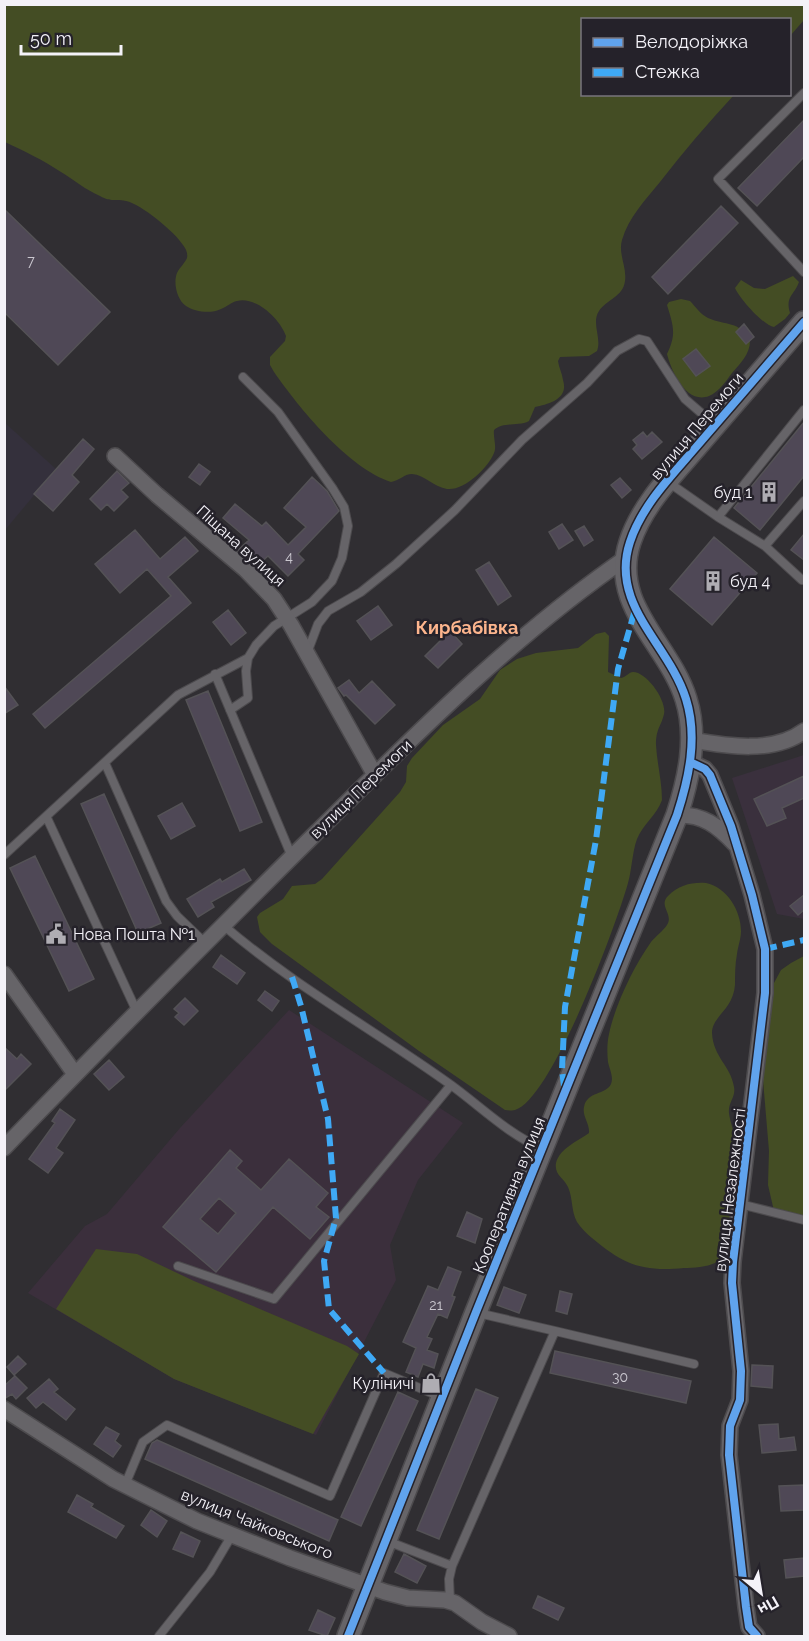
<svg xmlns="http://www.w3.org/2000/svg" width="809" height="1641" viewBox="0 0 809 1641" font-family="Raleway,sans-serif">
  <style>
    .built { fill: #34303c }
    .education { fill: #3b2f3c }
    .medical { fill: #3a303d }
    .green { fill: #444d24 }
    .building { fill: #4f4856; stroke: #545256; stroke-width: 1.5; fill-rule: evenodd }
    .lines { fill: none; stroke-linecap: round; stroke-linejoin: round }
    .lane-casing { stroke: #4d4b4e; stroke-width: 10 }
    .street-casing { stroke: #4d4b4e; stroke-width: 18 }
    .secondary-casing { stroke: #4d4b4e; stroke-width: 24 }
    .lane { stroke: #666468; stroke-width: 8 }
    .street { stroke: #666468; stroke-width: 15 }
    .secondary { stroke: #666468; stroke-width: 21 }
    .quiet { stroke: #3fa9f5; stroke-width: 6; stroke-dasharray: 12 6; stroke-linecap: butt }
    .cycleway-casing { stroke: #25222a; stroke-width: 11 }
    .cycleway { stroke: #60a3ed; stroke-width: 8 }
    .labels { text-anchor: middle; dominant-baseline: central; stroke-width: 5; stroke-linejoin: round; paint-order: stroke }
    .number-label { font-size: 14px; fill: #cbc8d0 }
    .street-label { font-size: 16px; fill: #f4f2f8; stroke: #25222a }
    .poi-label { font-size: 16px; fill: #f4f2f8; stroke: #25222a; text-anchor: end }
    .neighbourhood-label { font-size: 18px; font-weight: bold; fill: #fdb58d; stroke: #25222a }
  </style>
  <rect width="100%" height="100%" fill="#302e32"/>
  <path class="built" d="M4,422L56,469L5,530H4Z"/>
  <path class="education" d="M289,1010L463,1123L418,1180L390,1245L396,1280L316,1435L174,1379L28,1293L85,1226L107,1214L180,1128Z"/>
  <path class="medical" d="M804,755V919L777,914L732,778Z"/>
  <path class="green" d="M804,4V20L790,36V20H582V94L734,95C708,123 683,152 660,182C646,199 628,218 622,240C618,254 627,267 625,281C623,297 607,299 599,311C591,323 602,338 597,351L589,356L560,357L558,361C559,368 562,373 563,380C569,399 549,404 535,407L529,421C518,427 504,421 494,430C493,438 497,446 494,453C488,468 464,491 447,489C434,487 425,475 412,474C404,474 399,481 391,482C348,468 299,408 274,372L270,365V357L285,341L286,336C280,319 256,296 237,301C231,302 227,307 221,309C211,314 195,312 186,306C177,300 173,283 177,273C180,267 185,263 187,258C188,253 186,249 183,245C175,232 141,204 126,201C115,198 112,203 100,196C86,190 74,180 61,172C43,160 24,151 5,142V5Z
    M793,276L799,282C794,296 785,296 790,313L785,319L774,327C763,325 740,299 735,288L741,280L754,288L765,289Z
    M681,299L690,301C696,307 700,314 708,318C726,326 739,320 750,341C750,354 740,364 732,373C726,381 719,392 709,396C686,405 671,370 667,354C677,334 673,325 667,305L669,302Z
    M605,632L609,636L608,672L621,678C626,677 629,672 633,672C647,672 667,701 664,714C661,727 656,728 656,745C657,763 662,782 662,800C657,815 643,824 637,839C632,853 632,869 628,883C617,923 552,1099 515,1110C512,1111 508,1110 505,1110L419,1051L272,944L260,932L257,917L260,913L283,899L292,886L315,884L322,879L400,792L406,782L407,766L412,758L443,725L480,699L500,670L517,659L536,653L578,648L596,634Z
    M706,883C727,887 741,911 741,931C741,939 738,946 737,954C735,964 735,975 735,985C733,1010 712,1016 712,1033C713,1057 731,1066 734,1087C736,1097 728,1102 729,1113C730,1123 735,1133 736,1144C737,1164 732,1253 715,1263C707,1267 693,1268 684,1268C643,1272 624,1265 592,1238C587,1234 581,1228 577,1222C571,1211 573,1198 568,1187C564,1178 554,1175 556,1163C560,1148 578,1141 589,1133C590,1124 582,1116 584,1107C587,1091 606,1095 611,1084C614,1077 609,1068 608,1062C607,1053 607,1043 609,1034C615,1005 634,966 651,942C656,936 663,931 667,925C674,914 658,906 668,896C679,885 692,882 706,883Z
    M804,956V1216H787L774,1211L768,1185L769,1151L762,1068L774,983L781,970L791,963Z
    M96,1249L137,1254L194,1281L347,1346L359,1354L313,1434L174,1379L56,1309Z"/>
  <path class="building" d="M804,120V157L757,206L738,188Z
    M721,206L738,223L668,294L652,277Z
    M4,209L110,312L58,365L4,312Z
    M744,324L754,337L746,344L736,332Z
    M696,349L710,366L696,376L683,359Z
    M804,422V476L760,530L734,508Z
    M643,432L647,437L652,432L662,442L642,459L633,449L637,445L633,440Z
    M83,439L94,449L72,475L79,482L53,511L34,494Z
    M199,464L210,472L200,485L189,477Z
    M117,471L129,483L121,490L128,497L114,511L107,504L101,510L90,499Z
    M312,477L327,491L339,511L298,554L304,560L288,576L268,556L256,567L238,550L249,540L223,518L235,504L262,526L266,522L288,545L306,527L284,508Z
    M620,478L631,490L622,498L611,485Z
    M562,524L573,540L559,549L549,532Z
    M584,526L593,540L584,546L575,531Z
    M135,530L160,559L185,537L198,551L168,577L191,603L45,728L33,714L171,596L147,569L120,593L95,564Z
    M804,534V560L791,550Z
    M714,537L757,573L712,625L670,589Z
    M489,562L511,596L498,605L476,570Z
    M378,606L392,625L371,640L357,621Z
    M228,610L246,633L231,645L213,622Z
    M450,631L462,644L438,668L425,656Z
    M349,680L359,693L372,681L395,705L375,724L346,695L344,696L338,688Z
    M4,686L18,705L4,714Z
    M208,691L262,822L240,831L186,700Z
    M804,776V798L782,808L786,818L767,826L754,799Z
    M104,794L161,923L138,933L81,804Z
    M182,803L195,826L171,839L158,816Z
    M35,856L94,979L69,991L10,868Z
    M244,869L251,880L211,902L214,907L198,917L187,899L220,879L222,882Z
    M804,895V910L798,915L790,906Z
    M221,955L245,973L237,984L213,967Z
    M265,991L279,1001L272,1011L258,1000Z
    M185,998L198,1011L184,1025L175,1017L179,1013L174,1009Z
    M4,1047L17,1059L21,1054L31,1064L4,1091Z
    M109,1060L124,1077L109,1090L94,1074Z
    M60,1109L75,1120L56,1148L63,1153L48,1173L29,1159L55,1123L52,1121Z
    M230,1150L242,1161L236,1168L261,1190L289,1159L328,1193L316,1207L329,1217L310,1239L273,1207L216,1272L163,1227ZM219,1198L236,1213L218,1234L200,1219Z
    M467,1212L482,1219L475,1243L457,1236Z
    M448,1267L461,1272L452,1296L455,1297L447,1318L438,1314L427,1337L432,1339L427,1350L438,1354L434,1368L423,1364L418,1377L406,1372L416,1348L403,1342L428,1286L438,1290Z
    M504,1287L526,1295L519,1313L497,1305Z
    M560,1291L572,1294L567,1314L556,1311Z
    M555,1351L691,1381L686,1403L550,1373Z
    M18,1356L26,1364L14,1375L7,1367Z
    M752,1365L773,1366L772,1388L751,1386Z
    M15,1376L27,1388L16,1399L12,1394L4,1399V1386Z
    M49,1379L58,1389L54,1392L75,1409L66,1420L43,1402L36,1408L27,1398Z
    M476,1389L498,1398L439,1539L417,1530Z
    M398,1392L418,1401L361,1526L341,1517Z
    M778,1424L779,1439L794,1437L796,1450L762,1453L759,1425Z
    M106,1427L119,1434L115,1441L121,1446L113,1457L94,1444Z
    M157,1440L338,1520L329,1541L145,1459L152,1443Z
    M804,1485V1510L781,1511L779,1486Z
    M77,1495L93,1504L91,1507L124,1526L116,1538L68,1512Z
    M151,1510L167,1521L157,1537L141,1525Z
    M181,1532L200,1541L193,1557L173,1549Z
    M404,1554L426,1566L417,1583L395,1572Z
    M804,1558V1576L786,1578L784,1560Z
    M538,1596L564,1608L558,1620L533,1608Z
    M318,1610L335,1618L327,1636L309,1630Z"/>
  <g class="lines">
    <g class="lane-casing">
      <path id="lane" d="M804,93L718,179L804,272
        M668,482L718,517L804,410
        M718,517L765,546L802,580
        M765,546L804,501
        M307,653L318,624L328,611L361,592L396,564L455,510L522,440L587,383L617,351L639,339L647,341L685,399L714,424
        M215,674L292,857
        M230,710L248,698L246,671L248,658L256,645L274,626L312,602L332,581L342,558L348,526L344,507L333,489L278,412L243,377
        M105,763L166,901L177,916L205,943
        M47,818L137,1012
        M4,855L178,695L248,658
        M223,925C294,986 376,1031 451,1085C480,1106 508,1134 541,1148
        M740,1204L804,1220
        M178,1266L274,1299L451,1085
        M478,1313L555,1331
        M125,1485L143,1442L167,1425L330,1496L384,1373L441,1397
        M387,1541L452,1566
        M450,1601L449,1579L452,1566L555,1331L694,1364
        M159,1636L210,1572L232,1535"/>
    </g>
    <g class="street-casing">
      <path id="street" d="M115,456L157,495L245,569L274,599L291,625L375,775
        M692,740C727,746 773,754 804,731
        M690,762L705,769L710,775L731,826L752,895L765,949V993L733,1262L732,1283L741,1371L740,1400L730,1426L729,1455L746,1607L749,1627L757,1636
        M677,815C703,814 718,826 735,844
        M4,974L75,1074
        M4,1148C107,1041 212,936 317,832C415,735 513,636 626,558
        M4,1409L113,1479L197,1521L290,1558L385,1592L408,1598L445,1600L455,1603L482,1622L509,1636"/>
    </g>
    <g class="secondary-casing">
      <path id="secondary" d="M348,1636L476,1312L677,815C689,778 698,737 686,699C669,644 609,605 630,542C642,505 673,474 697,446C733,404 769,363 804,322"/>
    </g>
    <use href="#lane" class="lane"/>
    <use href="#street" class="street"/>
    <use href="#secondary" class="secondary"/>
    <path class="quiet" d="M765,949L804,940
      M292,977L301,1006L328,1119L336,1218L324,1261L329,1309L384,1373
      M564,1086L562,1070L565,1007L596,840L618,669L635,610"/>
    <g class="cycleway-casing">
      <path id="cycleway" d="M690,762L705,769L710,775L731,826L752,895L765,949V993L733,1262L732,1283L741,1371L740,1400L730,1426L729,1455L746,1607L749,1627L757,1636
        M348,1636L476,1312L677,815C689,778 698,737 686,699C669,644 609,605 630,542C642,505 673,474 697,446C733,404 769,363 804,322"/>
    </g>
    <use href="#cycleway" class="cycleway"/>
  </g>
  <defs>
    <g id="building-bare" transform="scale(1.62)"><path d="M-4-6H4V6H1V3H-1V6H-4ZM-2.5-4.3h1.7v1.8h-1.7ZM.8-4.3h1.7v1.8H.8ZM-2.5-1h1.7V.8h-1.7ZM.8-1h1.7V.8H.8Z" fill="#afadb3" stroke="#25222a" stroke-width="2.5" paint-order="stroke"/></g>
    <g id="civic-bare" transform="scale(1.62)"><path d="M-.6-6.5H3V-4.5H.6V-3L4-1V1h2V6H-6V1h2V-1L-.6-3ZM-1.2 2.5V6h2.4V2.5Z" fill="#afadb3" stroke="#25222a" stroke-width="2.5" paint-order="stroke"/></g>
    <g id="shop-bare" transform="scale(1.62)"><path d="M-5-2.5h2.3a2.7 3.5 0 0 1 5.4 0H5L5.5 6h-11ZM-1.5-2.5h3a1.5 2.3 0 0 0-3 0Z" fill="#afadb3" stroke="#25222a" stroke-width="2.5" paint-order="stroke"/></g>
  </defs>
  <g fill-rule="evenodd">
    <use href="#building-bare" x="769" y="492"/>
    <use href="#building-bare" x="713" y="581"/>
    <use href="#civic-bare" x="56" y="934"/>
    <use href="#shop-bare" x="431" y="1383"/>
  </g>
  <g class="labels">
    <g class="number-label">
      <text x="31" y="261">7</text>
      <text x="289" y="557">4</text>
      <text x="436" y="1305">21</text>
      <text x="620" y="1377">30</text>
    </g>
    <g class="street-label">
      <text transform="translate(697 426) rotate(-50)">вулиця Перемоги</text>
      <text transform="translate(241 546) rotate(42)">Піщана вулиця</text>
      <text transform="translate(361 789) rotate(-44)">вулиця Перемоги</text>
      <text transform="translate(730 1190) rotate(-83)">вулиця Незалежності</text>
      <text transform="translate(509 1195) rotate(-68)">Кооперативна вулиця</text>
      <text transform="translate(257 1524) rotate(22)">вулиця Чайковського</text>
    </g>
    <g class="poi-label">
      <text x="752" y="492">буд 1</text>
      <text x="730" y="581" text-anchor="start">буд 4</text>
      <text x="73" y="934" text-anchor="start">Нова Пошта №1</text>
      <text x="414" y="1383">Куліничі</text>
    </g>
    <g class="neighbourhood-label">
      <text x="467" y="627">Кирбабівка</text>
    </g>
  </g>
  <rect width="809" height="1641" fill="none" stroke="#f4f2f8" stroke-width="12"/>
  <rect x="581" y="18" width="210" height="78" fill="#25222a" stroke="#78757c" stroke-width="1.5"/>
  <rect x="593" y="38" width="30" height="9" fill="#60a3ed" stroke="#78757c" stroke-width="1.5"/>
  <text x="635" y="48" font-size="18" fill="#f4f2f8">Велодоріжка</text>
  <rect x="593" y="68" width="30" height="9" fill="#3fa9f5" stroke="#78757c" stroke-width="1.5"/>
  <text x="635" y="78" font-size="18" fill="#f4f2f8">Стежка</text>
  <g transform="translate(761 1593) rotate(150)" stroke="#25222a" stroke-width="4.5" paint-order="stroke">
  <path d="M0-4.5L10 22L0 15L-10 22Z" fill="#f4f2f8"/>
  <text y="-9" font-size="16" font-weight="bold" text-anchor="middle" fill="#f4f2f8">Пн</text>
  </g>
  <path d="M21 45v9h100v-9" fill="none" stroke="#f4f2f8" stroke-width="3"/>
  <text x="30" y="45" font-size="18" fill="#f4f2f8" stroke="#25222a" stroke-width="4.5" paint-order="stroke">50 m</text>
</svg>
